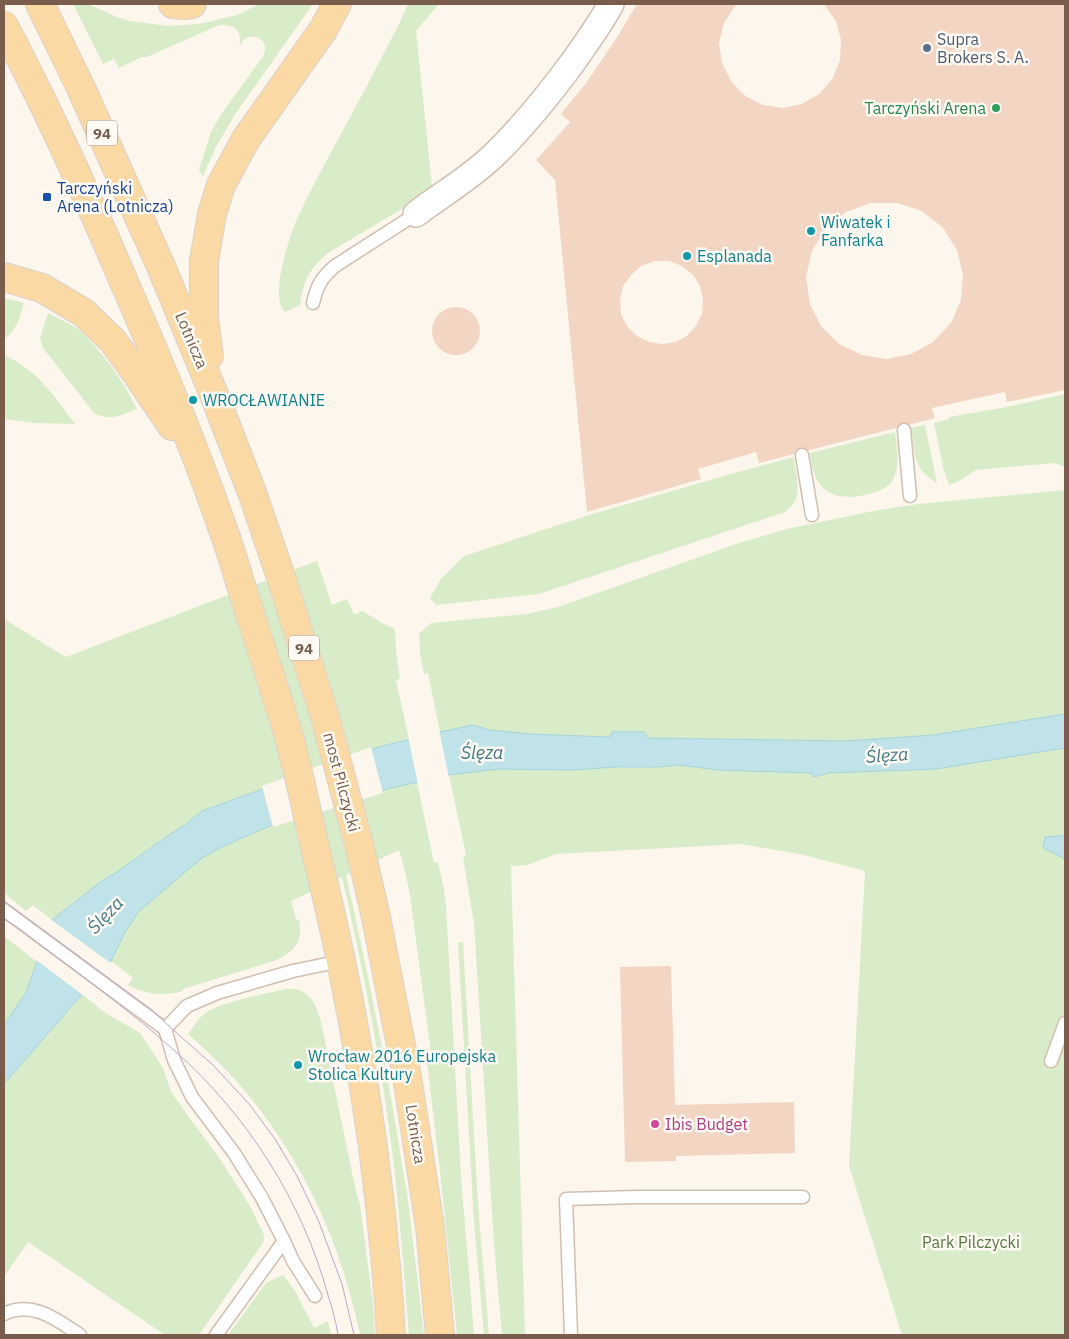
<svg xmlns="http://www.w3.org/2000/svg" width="1069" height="1339" viewBox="0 0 1069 1339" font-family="'IBM Plex Sans',sans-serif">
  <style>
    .green { fill: #d8ecc9 }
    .water { fill: #bfe3e8; stroke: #a5d3da }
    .pier { fill: #fdf6ec }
    .building { fill: #f3d5c3; fill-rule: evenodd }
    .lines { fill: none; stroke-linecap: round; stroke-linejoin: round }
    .lane-casing { stroke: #d1beb0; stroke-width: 15 }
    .street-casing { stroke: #d1beb0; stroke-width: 28 }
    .primary-casing { stroke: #dad1cd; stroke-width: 30 }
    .lane { stroke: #fff; stroke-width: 12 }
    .street { stroke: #fff; stroke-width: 25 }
    .primary { stroke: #fbd9a5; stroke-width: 28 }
    .tram { stroke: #b9a8c9; stroke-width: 1 }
    .service-dot { fill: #5c6f8a; stroke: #fffaf3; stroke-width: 2 }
    .leisure-dot { fill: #2e9e5b; stroke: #fffaf3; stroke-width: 2 }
    .transit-dot { fill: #1a4fb4; stroke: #fffaf3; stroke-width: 2 }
    .culture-dot { fill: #0f9aa8; stroke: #fffaf3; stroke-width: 2 }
    .hotel-dot { fill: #d1479c; stroke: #fffaf3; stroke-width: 2 }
    .labels { text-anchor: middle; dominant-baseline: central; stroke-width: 5; stroke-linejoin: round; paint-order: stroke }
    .shield { fill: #fffaf3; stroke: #a28b7f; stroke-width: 1 }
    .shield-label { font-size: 15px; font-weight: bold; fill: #7a5c4d }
    .service-label { font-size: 16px; fill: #4e5e75; stroke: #fffaf3; text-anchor: start }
    .leisure-label { font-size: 16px; fill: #27864d; stroke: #fffaf3; text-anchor: end }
    .transit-label { font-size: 16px; fill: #164399; stroke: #fffaf3; text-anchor: start }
    .culture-label { font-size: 16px; fill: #0d838f; stroke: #fffaf3; text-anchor: start }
    .street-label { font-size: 16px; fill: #7a5c4d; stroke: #fffaf3 }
    .hotel-label { font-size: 16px; fill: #b23c85; stroke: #fffaf3; text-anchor: start }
    .park-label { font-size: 16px; fill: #537a41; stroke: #fffaf3 }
    .water-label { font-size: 18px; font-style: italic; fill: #437c86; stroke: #fffaf3 }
  </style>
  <rect width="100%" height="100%" fill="#fdf6ec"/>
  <path class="green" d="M73,4H88L117,17L130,21L168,26L199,24L237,15L259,4H313L236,113L216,147L203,176L199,170L211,132L222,113L262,58C263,57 265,51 265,49C266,38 252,33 244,40C242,42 240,45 239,47C244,31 232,22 217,26L147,57H142L119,68L114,59L103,64Z
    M408,4H439L416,31L432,186L402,209L328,253C310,268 303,281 300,305L285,312C269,298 289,239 296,221C308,195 322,169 336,143C358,103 379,63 400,22Z
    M4,298L24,303C20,317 17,330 4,339Z
    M48,313C59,319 70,323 79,330C84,334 89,339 93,344C111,364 125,385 137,409C122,415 110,422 94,413L43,348L40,338Z
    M6,356C37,370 56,398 75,424L35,423L4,419V358Z
    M1065,394V467L1055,463L976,470L959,481L949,485L943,467L934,423L949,419V417L1007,407Z
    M925,425L937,483C932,480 928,477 924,473C914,463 913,442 911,428Z
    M895,432C897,448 901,466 892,481C887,489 876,492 868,494C848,500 824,498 815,476C812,469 811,460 810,453Z
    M794,457C795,470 801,489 795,501C793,505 789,509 785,512L539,594L436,605L430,598L441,579L464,556L589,515L738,472Z
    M1065,490V714L933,735L846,741L648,738L644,732H612L611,737L531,734L490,730L473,725L440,732L428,673L424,674L420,654L419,634L431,623L527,614L558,607L739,543L787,529L873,511L918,504Z
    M317,561L332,605L347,599L354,615L362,611L384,624L395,629L396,650L400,679L396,680L409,739L378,747L202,811L186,824L169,835L117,872L103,880L52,920L33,905L26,911L4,893V619L66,657Z
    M1065,748V1335H902L849,1166L865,871L804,855L741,844L556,854L528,865L511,866L525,1335H502L494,1244L474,923L463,857L466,855L449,775L499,769L659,767L679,765L718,770L811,773L814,776L829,773L936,769Z
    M417,782L434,863L438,862L444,889L446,906L461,1176L474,1335H457L440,1171L427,1062L432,1061L410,895L404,867L399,850L346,875C369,977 389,1079 405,1183L407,1192L424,1335H409C405,1285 401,1234 396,1184C385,1081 365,978 342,877L291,901L296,920L299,919C303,944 295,951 274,961L183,989V991C164,996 146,995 128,985L133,978L111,961L124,933L138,912L202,858L226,845L272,825L387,789Z
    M4,936L37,962L26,992L4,1025Z
    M463,942L478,1205L489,1335H484L474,1222L458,943Z
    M286,989C309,987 316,1003 321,1022L356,1192L360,1205L373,1303L375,1335H360C340,1237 296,1144 227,1071C215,1058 201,1046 188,1034C193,1028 197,1020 203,1015C217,1002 266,994 286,989Z
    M82,994L104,1012L140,1033L163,1068L171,1092L224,1165L250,1206L264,1235V1241L249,1263L199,1335H165L28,1242L4,1277V1084Z
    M283,1275L295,1291L314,1328L328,1321L331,1335H228L266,1283Z"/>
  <path class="water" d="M1065,714V748L936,769L829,773L814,777L811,773L718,770L679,765L659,767H616L572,770L499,769L449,775L387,789L272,825L226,845L202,858L138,912L124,934L111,961L4,1084V1025L26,992L52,920L103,880L117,872L169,835L186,824L202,811L378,747L440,732L473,725L490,730L531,734L610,737L612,732H644L648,738L846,741L933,735Z
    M1057,836H1065V859L1043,848L1045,837Z"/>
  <path class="pier" d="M439,729L449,778L418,785L408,736Z
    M371,747L383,793L273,827L262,786Z
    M50,919L112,964L84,996L35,959Z"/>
  <path class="building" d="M637,4H738L735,6L724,23L719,43L722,63L731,81L745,96L763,105L783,108L802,104L819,94L833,78L840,60L841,40L836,21L824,4H1065V390L1007,402L1005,392L932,408L935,418L759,463L756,452L698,469L701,479L587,512L555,180L536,160L570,122L561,114L586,83L616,39ZM871,203H897L922,211L943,228L957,250L963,275L961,300L951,323L933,342L911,354L887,359L862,355L839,344L821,326L810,304L806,277L812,251L825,229L846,212ZM655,261H669L682,266L693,275L700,286L703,300L702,313L696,326L687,336L676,342L662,344L649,342L637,336L627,326L621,314L620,300L623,286L631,275L641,266Z
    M432 331a24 24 0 1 1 48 0a24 24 0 1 1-48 0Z
    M671,966L675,1105L794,1102L795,1153L676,1156V1161L625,1162L620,967Z"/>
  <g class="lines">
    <g class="lane-casing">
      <path id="lane" d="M313,303C317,286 321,278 335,266L416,214
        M904,430L910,496
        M802,455L812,515
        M4,910L165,1029L174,1060L192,1097L234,1153L262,1198L284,1241L293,1261L315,1296
        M165,1029L187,1006L217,993L293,971L341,961
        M1051,1061L1065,1023
        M4,1314C33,1300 57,1320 80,1335
        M216,1335L284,1241
        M571,1335L566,1199L637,1197H803"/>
    </g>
    <g class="street-casing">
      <path id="street" d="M416,214C442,194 472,177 495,154C525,125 551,92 576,58C588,40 601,23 611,4"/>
    </g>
    <g class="primary-casing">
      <path id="primary" d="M40,4L81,88L160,264L215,397L253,495L282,580L325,717L360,848L376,917L407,1076L430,1227L440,1335
        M173,4L186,5L192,4
        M4,26C48,109 87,195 124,282C160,364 195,448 224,532C232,554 238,576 245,598C259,642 274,686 287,730C300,774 308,820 319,864C357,1019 382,1176 391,1335
        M4,277L42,288L84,313L113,341L136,373L172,426
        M209,356L204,319V261L212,214L221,185L246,139L323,30L337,4"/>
    </g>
    <use href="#lane" class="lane"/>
    <use href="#street" class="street"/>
    <use href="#primary" class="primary"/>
    <path class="tram" d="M4,901L152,1010L171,1028L213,1065L250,1105L275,1139L297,1176L319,1222L342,1284L354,1335
      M4,919L17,927C70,968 125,1006 175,1051C248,1116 302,1201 328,1295C332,1308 336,1321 338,1335"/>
  </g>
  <circle class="service-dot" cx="927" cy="48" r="5"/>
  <circle class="leisure-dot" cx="996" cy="108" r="5"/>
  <rect class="transit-dot" x="42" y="192" width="10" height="10" rx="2.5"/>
  <g class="culture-dot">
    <circle cx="811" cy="231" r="5"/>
    <circle cx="687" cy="256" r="5"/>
    <circle cx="193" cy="400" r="5"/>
    <circle cx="298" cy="1065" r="5"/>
  </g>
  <circle class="hotel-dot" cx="655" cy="1124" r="5"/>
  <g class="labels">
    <g class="shield">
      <rect x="87" y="120.5" width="30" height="25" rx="4"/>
      <rect x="289" y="635.5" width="30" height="25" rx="4"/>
    </g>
    <g class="shield-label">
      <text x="102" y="133">94</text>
      <text x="304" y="648">94</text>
    </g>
    <g class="service-label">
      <text x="937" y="39">Supra<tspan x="937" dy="18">Brokers S. A.</tspan></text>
    </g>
    <g class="leisure-label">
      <text x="986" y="108">Tarczyński Arena</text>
    </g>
    <g class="transit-label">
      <text x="57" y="188">Tarczyński<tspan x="57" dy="18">Arena (Lotnicza)</tspan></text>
    </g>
    <g class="culture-label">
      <text x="821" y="222">Wiwatek i<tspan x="821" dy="18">Fanfarka</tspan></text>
      <text x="697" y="256">Esplanada</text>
      <text x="203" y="400">WROCŁAWIANIE</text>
      <text x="308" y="1056">Wrocław 2016 Europejska<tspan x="308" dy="18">Stolica Kultury</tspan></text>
    </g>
    <g class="street-label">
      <text transform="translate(192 340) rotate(67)">Lotnicza</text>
      <text transform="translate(342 782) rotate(75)">most Pilczycki</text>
      <text transform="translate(416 1134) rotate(81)">Lotnicza</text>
    </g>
    <g class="hotel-label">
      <text x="665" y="1124">Ibis Budget</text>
    </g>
    <g class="park-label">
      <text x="971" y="1242">Park Pilczycki</text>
    </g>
    <g class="water-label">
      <text x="482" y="752">Ślęza</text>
      <text transform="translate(887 755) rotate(-4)">Ślęza</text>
      <text transform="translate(105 915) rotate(-47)">Ślęza</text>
    </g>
  </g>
  <rect width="1069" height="1339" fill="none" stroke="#7a5c4d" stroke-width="10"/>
</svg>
